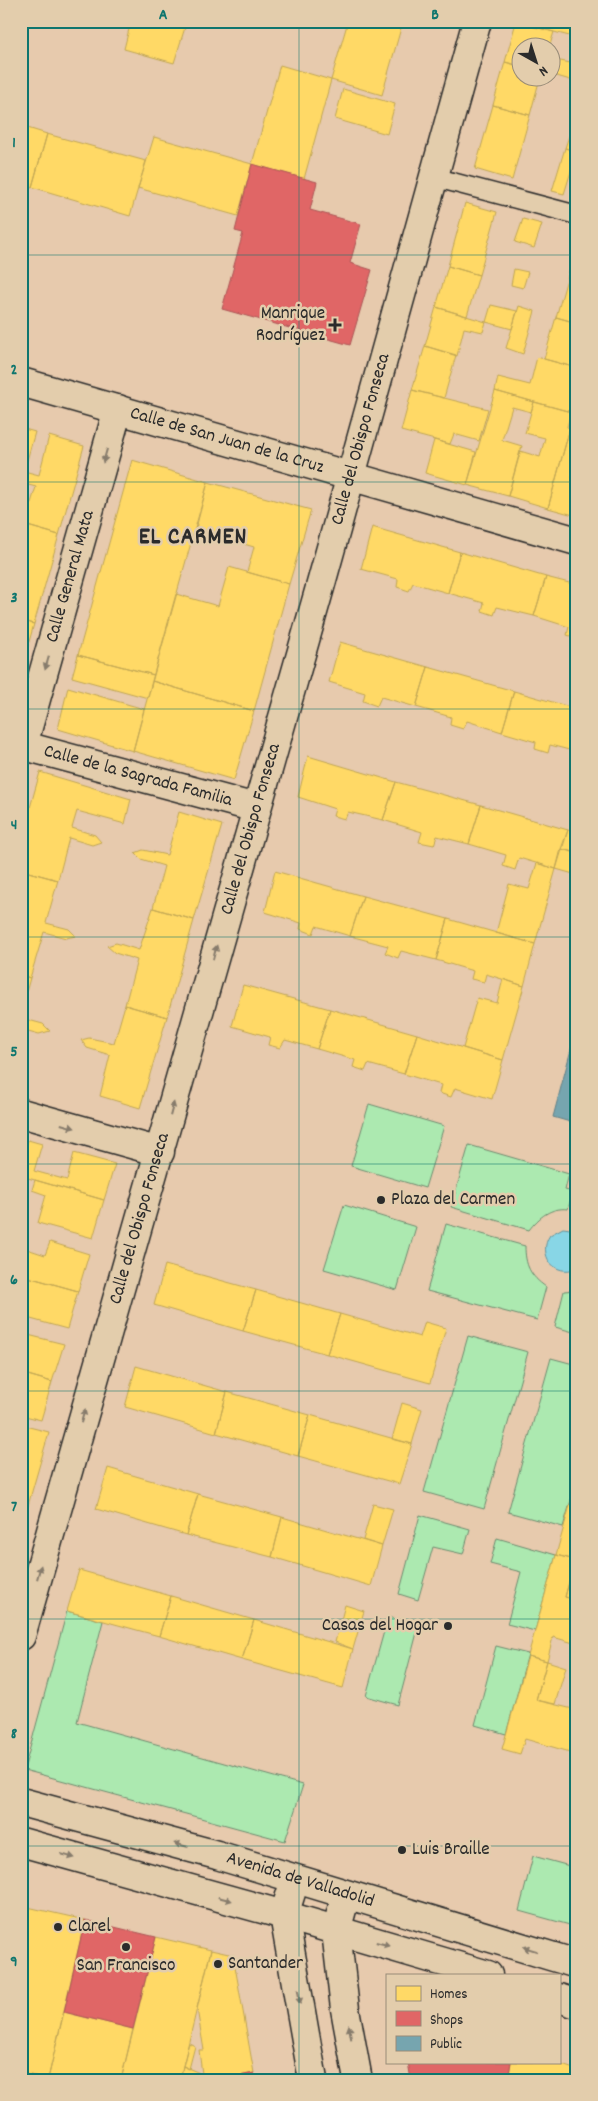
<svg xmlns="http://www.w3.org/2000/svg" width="598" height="2101" viewBox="0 0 598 2101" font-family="Dekko,sans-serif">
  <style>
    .green { fill: #ace9b0; stroke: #6c8a6e }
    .water { fill: #88d6e6; stroke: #63929b }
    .homes { fill: #ffd966; stroke: #bfa554 }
    .shops { fill: #e06666; stroke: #aa5454 }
    .public { fill: #76a5af; stroke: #608087 }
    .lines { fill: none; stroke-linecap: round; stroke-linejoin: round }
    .service-casing { stroke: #2b2b2b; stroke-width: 21 }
    .minor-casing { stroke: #2b2b2b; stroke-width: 31 }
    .secondary-casing { stroke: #2b2b2b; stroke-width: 31 }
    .service { stroke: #e3cdac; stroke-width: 18 }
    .minor { stroke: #e3cdac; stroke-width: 28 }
    .secondary { stroke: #e3cdac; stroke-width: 28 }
    .oneway { fill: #877c6c }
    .grid { fill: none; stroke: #0f766e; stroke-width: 1; stroke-opacity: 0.55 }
    .poi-dot { fill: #2b2b2b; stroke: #e3cdac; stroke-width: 2 }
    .labels { text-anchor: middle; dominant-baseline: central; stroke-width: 5; stroke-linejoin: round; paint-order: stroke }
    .poi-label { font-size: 19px; fill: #2b2b2b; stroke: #e3cdac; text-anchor: start }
    .street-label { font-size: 19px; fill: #2b2b2b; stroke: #e3cdac }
    .district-label { font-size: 24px; font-weight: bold; letter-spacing: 1px; fill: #2b2b2b; stroke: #e3cdac }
    .neatline { fill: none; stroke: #0f766e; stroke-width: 2 }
    .grid-label { font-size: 16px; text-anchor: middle; font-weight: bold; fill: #0f766e }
  </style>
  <rect width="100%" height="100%" fill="#e7caad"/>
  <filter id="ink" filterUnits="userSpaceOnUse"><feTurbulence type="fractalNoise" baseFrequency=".02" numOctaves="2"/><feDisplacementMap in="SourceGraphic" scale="10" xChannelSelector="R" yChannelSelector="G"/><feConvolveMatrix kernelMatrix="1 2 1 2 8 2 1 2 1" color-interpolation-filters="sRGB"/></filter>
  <g filter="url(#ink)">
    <path class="green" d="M369,1104L444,1126L425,1188L351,1166Z
      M469,1145L569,1174L565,1190L573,1192L568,1209C551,1207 539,1217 529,1230L451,1207Z
      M344,1205L416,1227L397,1290L324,1269Z
      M446,1224L525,1246C525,1265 530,1276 546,1287L537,1320L427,1291Z
      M577,1290V1333L555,1327L564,1291Z
      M468,1336L528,1352L484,1509L424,1492Z
      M551,1358L577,1365V1480L563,1527L508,1512Z
      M420,1515L470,1529L463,1554L433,1547L418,1600L399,1594Z
      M497,1538L556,1555L535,1631L507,1624L521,1572L490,1564Z
      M67,1611L103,1621L77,1722L303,1785L285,1841L24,1770Z
      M388,1617L419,1625L398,1705L366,1696Z
      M496,1646L528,1654L506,1734L475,1725Z
      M533,1856L577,1868V1927L519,1911Z"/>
    <path class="water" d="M563,1228L577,1230V1268C554,1278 537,1254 550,1235Z"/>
    <path class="homes" d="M131,21H187L174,63L124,49Z
      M348,21H403L382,95L331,80Z
      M516,21H577V38L516,22Z
      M516,22L554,32L549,48H520V66L505,62Z
      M550,59L576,64L577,62V82L550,74Z
      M505,62L520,66V78H540L530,115L493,105Z
      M280,65L331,80L304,179L252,164Z
      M343,89L395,104L387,134L335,119Z
      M493,105L530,115L512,180L475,169Z
      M21,126L47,134L32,187L21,184Z
      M47,134L146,161L130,216L32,187Z
      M569,136L577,138V151L565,148Z
      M154,137L252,164L238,216L138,188Z
      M565,148L577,152L564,194L552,191Z
      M465,203L497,212L479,275L448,266Z
      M523,219L542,224L534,248L515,242Z
      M577,243V282L567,279Z
      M448,266L479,275L467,316L436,307Z
      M514,269L528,272L523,288L511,285Z
      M567,279L577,282V323L556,317Z
      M491,305L517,311L512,329L486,322Z
      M519,306L535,311L523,354L506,348Z
      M436,307L486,322L483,332L464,328L457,356L425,346Z
      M556,317L577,323V368L544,359Z
      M425,346L456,355L444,398L412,390Z
      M537,357L577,368V392L571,412L495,391L498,377L530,385Z
      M412,390L488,409L479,441L454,434L450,444L401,431Z
      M495,391L534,402L531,412L512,407L502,440L522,446L508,496L467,485Z
      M534,402L571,412L567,427L570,428L548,508L508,496L520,451L540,457L545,438L525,433Z
      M21,428L35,432L24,471L39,475L49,436L84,446L59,535L24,525L36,487L21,483Z
      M570,428L577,430V458L572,478L577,479V516L548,508Z
      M434,440L476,452L467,485L425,473Z
      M132,460L208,482L154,675L78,655Z
      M208,482L311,510L289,584L247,572L254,547L234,541L233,538L196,528Z
      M24,525L59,535L34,624L21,620V536Z
      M372,527L460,552L448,593L413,583L409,591L397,587L398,579L361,569Z
      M460,552L546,577L534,616L497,607L494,615L482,611L484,603L448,593Z
      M229,567L289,584L254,711L152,681L176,594L218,606Z
      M546,577L577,585V638L567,635L569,627L534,616Z
      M21,620L34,624L21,670Z
      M340,642L428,667L416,707L381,697L377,706L363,701L365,693L329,682Z
      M78,655L154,675L148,698L72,677Z
      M428,667L514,691L502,732L467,721L463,729L450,725L451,717L416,707Z
      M152,681L254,711L234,780L133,751Z
      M68,687L144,709L133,751L58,729Z
      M514,691L577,709V752L550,745L548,753L535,749L536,742L502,732Z
      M308,756L396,782L383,820L348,812L345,819L333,816L335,809L298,797Z
      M40,772L131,799L125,824L77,811L72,828L95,835L101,842L92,845L69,838L58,880L21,870V840Z
      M396,782L481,805L469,844L437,836L434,845L419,842L422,832L383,820Z
      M481,805L568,830L556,869L519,858L515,870L503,866L506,855L469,844Z
      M179,812L222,825L194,920L153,908L164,866L141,859L135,853L143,850L167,855Z
      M568,830L577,833V853L561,849Z
      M561,849L577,853V875L556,869Z
      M537,863L556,869L535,944L496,933L509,884L529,889Z
      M21,870L58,880L46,923L69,929L76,936L66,938L44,932L30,978L21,975Z
      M275,871L363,896L350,936L316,926L313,934L300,929L301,923L265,912Z
      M363,896L448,919L436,960L401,951L398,958L385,953L388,946L350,936Z
      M153,908L194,920L167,1017L125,1005L137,960L115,953L107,946L116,943L139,950Z
      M448,919L535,944L524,986L486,974L484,982L471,979L473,971L436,960Z
      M21,975L30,978L21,1010Z
      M503,979L524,986L503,1060L463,1048L477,998L497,1003Z
      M243,985L330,1009L317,1049L285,1040L280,1048L268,1045L270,1037L232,1026Z
      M125,1005L167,1017L140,1108L100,1096L110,1055L87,1048L81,1040L89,1038L114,1043Z
      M330,1009L417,1034L404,1074L368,1064L365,1071L353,1067L355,1060L317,1049Z
      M21,1018L43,1024L50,1031L39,1034L21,1029Z
      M417,1034L503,1060L492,1099L455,1088L451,1097L439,1093L441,1085L404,1074Z
      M28,1140L42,1144L34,1171L67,1180L74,1153L115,1164L104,1200L21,1176V1162Z
      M35,1180L104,1200L93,1238L38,1223L46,1195L32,1190Z
      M50,1242L89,1254L78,1291L21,1275V1247L45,1255Z
      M165,1265L256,1290L243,1331L154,1305Z
      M21,1275L78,1291L67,1329L27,1318L25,1325L21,1324Z
      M256,1290L340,1314L327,1354L243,1331Z
      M340,1314L420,1337L425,1322L446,1328L430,1383L327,1354Z
      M21,1324L25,1325L24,1334L64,1344L52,1382L21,1373Z
      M136,1366L227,1392L216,1433L125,1407Z
      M21,1373L52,1382L41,1420L21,1415Z
      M227,1392L310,1415L298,1456L216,1433Z
      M402,1403L422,1409L412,1444L392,1439Z
      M310,1415L412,1444L399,1484L298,1456Z
      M21,1425L49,1432L21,1530Z
      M108,1468L198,1494L186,1535L96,1509Z
      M577,1480V1554L575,1560L556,1555Z
      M198,1494L282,1517L272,1557L186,1535Z
      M373,1504L393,1509L382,1546L363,1540Z
      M282,1517L382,1546L371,1586L272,1557Z
      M556,1555L575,1560L565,1597L577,1600V1644L553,1637L547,1661L528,1656Z
      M575,1560H577V1600L565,1597Z
      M79,1570L171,1596L159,1636L67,1611Z
      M171,1596L254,1620L242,1660L159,1636Z
      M345,1605L364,1611L353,1649L335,1642Z
      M254,1620L353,1649L343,1688L242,1660Z
      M528,1656L547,1661L536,1700L577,1710V1754L525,1739L520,1754L502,1749Z
      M547,1661L566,1667L555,1704L536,1700Z
      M23,1906L85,1920L48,2079L21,2073V1914Z
      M156,1937L211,1950L183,2066L180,2080H121Z
      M211,1950L233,1955L254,2073L220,2080L202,2074L199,2050H204L197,2009Z
      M64,2012L133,2029L121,2080H21V2073L48,2079Z
      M189,2043L195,2046L189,2069L183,2066Z
      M511,2062H553L577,2070V2080H508Z
      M183,2066L202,2074L203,2080H180Z"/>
    <path class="shops" d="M252,164L317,182L310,210L361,224L350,263L372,270L350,345L222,309L243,233L235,231Z
      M85,1920L156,1937L133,2029L64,2012Z
      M408,2062H511L508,2080H411Z
      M254,2073L256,2080H209L208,2075L220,2080Z"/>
    <path class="public" d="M577,1027V1124L553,1117Z"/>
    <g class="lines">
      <g class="service-casing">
        <path id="service" d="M433,177L577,215"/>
      </g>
      <g class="minor-casing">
        <g id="minor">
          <path id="s1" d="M21,382L577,541"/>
          <path id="s2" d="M21,745L256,808"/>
          <path id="s3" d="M23,745L118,409"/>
          <path d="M21,1113L160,1152"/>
          <path id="s4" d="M21,1636L319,591L477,21"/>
          <path d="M295,1880L284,1915L313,2080"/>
          <path d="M346,1895L336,1931L345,2009L358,2080"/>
        </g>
      </g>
      <g class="secondary-casing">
        <g id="secondary">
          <path id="s5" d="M21,1802L217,1855L577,1964"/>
          <path d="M21,1842L284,1915L488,1975"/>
          <path d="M559,1998L577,2004"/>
        </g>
      </g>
      <use href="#service" class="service"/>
      <use href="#minor" class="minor"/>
      <use href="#secondary" class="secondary"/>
    </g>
    <defs><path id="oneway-solid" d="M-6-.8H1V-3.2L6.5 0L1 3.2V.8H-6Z" transform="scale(1.25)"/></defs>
    <g class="oneway">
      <use href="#oneway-solid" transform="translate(105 456) rotate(106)"/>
      <use href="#oneway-solid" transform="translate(47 663) rotate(106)"/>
      <use href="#oneway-solid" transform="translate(215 952) rotate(-75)"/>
      <use href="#oneway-solid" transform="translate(172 1109) rotate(-75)"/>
      <use href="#oneway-solid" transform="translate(68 1126) rotate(16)"/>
      <use href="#oneway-solid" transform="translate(83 1416) rotate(-74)"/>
      <use href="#oneway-solid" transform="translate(39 1572) rotate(-75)"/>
      <use href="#oneway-solid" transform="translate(181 1845) rotate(-165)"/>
      <use href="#oneway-solid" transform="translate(68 1856) rotate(16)"/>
      <use href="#oneway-solid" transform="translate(225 1899) rotate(15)"/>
      <use href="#oneway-solid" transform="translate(383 1944) rotate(15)"/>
      <use href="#oneway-solid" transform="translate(530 1949) rotate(-163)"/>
      <use href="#oneway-solid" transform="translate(299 1997) rotate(81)"/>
      <use href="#oneway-solid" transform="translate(350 2032) rotate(-100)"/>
    </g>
  </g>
  <path class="grid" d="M299,21V2080M21,255H577M21,482H577M21,709H577M21,937H577M21,1164H577M21,1391H577M21,1619H577M21,1846H577"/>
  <g class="poi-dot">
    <path d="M332.5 317.5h5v5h5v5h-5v5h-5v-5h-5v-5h5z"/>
    <circle cx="381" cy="1200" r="5"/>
    <circle cx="448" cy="1626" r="5"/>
    <circle cx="402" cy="1850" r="5"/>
    <circle cx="58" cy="1927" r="5"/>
    <circle cx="126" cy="1947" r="5"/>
    <circle cx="218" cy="1964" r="5"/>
  </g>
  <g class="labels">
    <g class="poi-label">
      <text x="325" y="314" text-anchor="end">Manrique<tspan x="325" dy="22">Rodríguez</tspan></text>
      <text x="391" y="1200">Plaza del Carmen</text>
      <text x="438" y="1626" text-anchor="end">Casas del Hogar</text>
      <text x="412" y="1850">Luis Braille</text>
      <text x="68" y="1927">Clarel</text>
      <text x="228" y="1964">Santander</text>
      <text x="126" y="1966" text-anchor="middle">San Francisco</text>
    </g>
    <g class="street-label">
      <text stroke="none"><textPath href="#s4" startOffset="1244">Calle del Obispo Fonseca</textPath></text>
      <text stroke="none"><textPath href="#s1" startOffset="214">Calle de San Juan de la Cruz</textPath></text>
      <text stroke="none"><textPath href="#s3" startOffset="175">Calle General Mata</textPath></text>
      <text stroke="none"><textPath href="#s2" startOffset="121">Calle de la Sagrada Familia</textPath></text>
      <text stroke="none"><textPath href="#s4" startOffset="839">Calle del Obispo Fonseca</textPath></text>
      <text stroke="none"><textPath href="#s4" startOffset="434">Calle del Obispo Fonseca</textPath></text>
      <text stroke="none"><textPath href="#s5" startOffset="290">Avenida de Valladolid</textPath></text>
    </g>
    <g class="district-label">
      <text x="193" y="538">EL CARMEN</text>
    </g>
  </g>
  <rect width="598" height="2101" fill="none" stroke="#e3cdac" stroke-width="55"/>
  <rect x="386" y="1974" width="175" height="90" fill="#e3cdac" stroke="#998c78"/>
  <rect x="396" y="1986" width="25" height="15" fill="#ffd966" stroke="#998c78"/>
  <text x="430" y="1998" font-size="15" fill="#2b2b2b">Homes</text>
  <rect x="396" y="2011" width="25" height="15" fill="#e06666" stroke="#998c78"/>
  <text x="430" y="2024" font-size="15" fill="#2b2b2b">Shops</text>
  <rect x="396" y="2036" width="25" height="15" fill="#76a5af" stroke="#998c78"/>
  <text x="430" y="2048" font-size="15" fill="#2b2b2b">Public</text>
  <g transform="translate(536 62) rotate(141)"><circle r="24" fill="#e3cdac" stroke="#998c78"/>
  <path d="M0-4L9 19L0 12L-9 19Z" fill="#2b2b2b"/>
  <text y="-8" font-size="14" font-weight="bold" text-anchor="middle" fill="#2b2b2b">N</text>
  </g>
  <rect x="28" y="28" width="542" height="2046" class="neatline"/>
  <g class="grid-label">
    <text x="163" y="19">A</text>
    <text x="435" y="19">B</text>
    <text x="14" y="147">1</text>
    <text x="14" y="374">2</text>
    <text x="14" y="602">3</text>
    <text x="14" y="829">4</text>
    <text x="14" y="1056">5</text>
    <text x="14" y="1284">6</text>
    <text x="14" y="1511">7</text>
    <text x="14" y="1738">8</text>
    <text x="14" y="1966">9</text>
  </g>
</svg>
